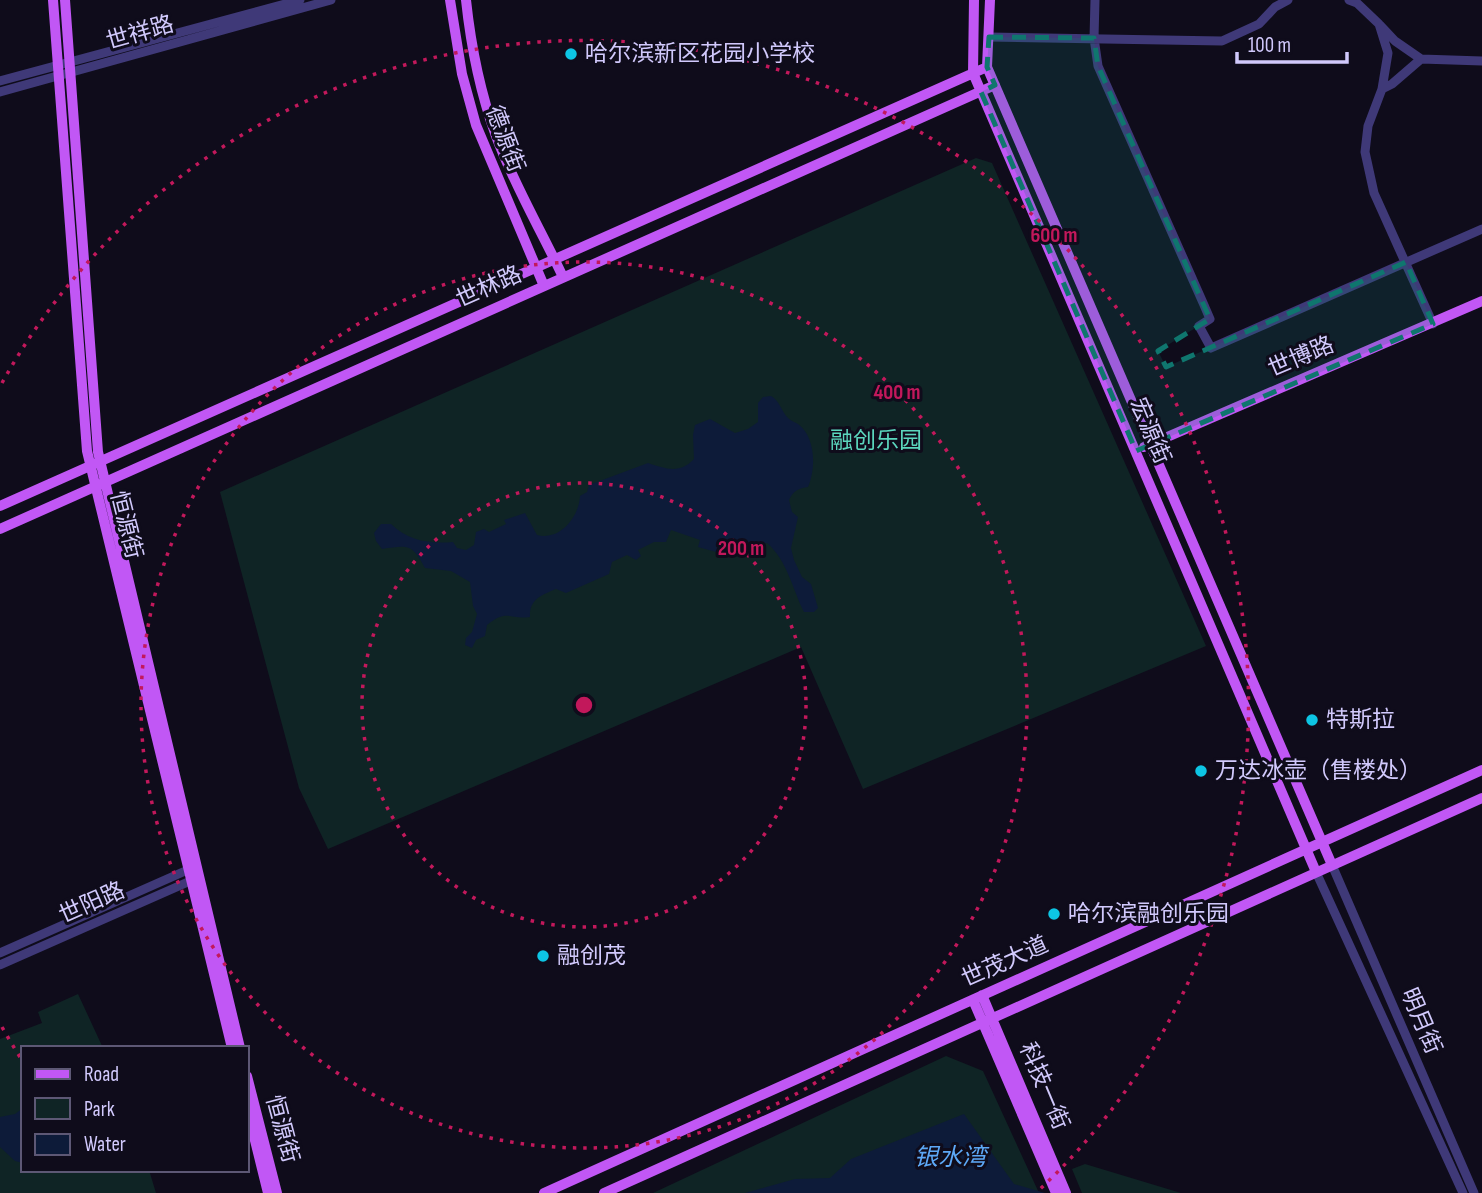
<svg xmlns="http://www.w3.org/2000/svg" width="1482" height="1193" viewBox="0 0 1482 1193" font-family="'Sofia Sans Condensed','Noto Sans SC',sans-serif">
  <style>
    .green { fill: #0f2425 }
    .water { fill: #0d1b39 }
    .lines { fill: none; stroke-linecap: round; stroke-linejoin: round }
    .minor { stroke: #3f3978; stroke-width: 9 }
    .major { stroke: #c157f5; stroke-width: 10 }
    .marked { fill: #0f766e; fill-opacity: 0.2; stroke: #0f766e; stroke-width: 5; stroke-dasharray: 14 9; stroke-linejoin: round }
    .ring { fill: none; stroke: #c2185b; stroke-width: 3.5; stroke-dasharray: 3.5 7 }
    .poi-dot { fill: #0dc5e4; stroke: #0f0c1b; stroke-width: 2.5 }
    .labels { text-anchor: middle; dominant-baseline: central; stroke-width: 6; stroke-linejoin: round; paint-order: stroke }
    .street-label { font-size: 23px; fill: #d1c9fc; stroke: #0f0c1b }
    .poi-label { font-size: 23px; fill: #d1c9fc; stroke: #0f0c1b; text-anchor: start }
    .park-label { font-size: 23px; fill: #5bd6bd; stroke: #0f0c1b }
    .water-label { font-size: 24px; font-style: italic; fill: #5da8f6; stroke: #0f0c1b }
    .centre { fill: #c2185b; stroke: #0f0c1b; stroke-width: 3.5 }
    .ring-label { font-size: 21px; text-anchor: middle; font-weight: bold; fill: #c2185b; stroke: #0f0c1b; stroke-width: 6; stroke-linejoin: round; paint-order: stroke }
  </style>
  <rect width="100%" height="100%" fill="#0f0c1b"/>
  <path class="green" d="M976,158L992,163L1206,646L863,789L801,647L328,849L299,788L220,492Z
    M78,994L103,1048H23V1170H149L156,1193H0V1039L42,1023L38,1012Z
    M946,1056L983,1071L1039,1193H653Z
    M1085,1164L1181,1193H1082L1072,1169Z"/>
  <path class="water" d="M771,396C780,401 781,411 788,418C791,421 795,422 798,424C816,437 816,469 808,487C799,488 793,491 789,500L792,512L798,517L791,548L794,560L802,577L811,584L818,608L814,612H804C793,590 787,560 767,543C744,546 739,533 716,552L698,547L700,540L671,530L666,542H654L638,550L641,556L636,560L627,555L612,562L609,574L566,593L556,589C542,595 529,599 530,617C508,620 508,608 487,625L485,636L476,640L472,648L465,645L466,638L472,632L477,614L473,606L470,582L451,571L425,568C412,544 409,545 382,549L376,541L374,533L381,524H391C408,541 430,544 453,542L457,548L466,550L474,545L476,532L484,529L489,532L506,524L504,520L525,513L537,535C560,541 579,517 580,496L587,492L589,485L648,463C666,469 680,474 694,459L693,435L695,425L710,419L735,433L748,429L758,422V403L763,397Z
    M23,1108V1163L15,1161L0,1147V1117L15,1114Z
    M964,1114L1014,1184L1045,1193H745L795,1179L830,1178L851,1159Z"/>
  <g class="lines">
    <path class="minor" d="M1095,0L1094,38L1098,66L1204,305L1210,319L1199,326L1211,348L1482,229
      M1349,0L1357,3L1379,24L1388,53L1382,89L1368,126L1365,152L1374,193L1433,324
      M1380,25L1395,41L1421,59L1482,61
      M989,37L1222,41L1259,24L1275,7L1288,0
      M0,81L300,0
      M1382,89L1392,84L1421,59
      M0,92L331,0
      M1332,865L1474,1193
      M1316,872L1463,1193
      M0,953L192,868
      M0,965L197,878"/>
    <path class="major" d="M53,0L87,451L232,1048
      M65,0L98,452L240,1048
      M450,0L462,74L476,125L544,286
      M466,0C471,47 480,92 496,136C514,185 541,230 563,277
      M974,0L973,73L1316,872
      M990,0L987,67L1332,865
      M1144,447L1482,301
      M0,506L987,67
      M0,529L995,85
      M982,995L1066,1193
      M973,1000L1056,1193
      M247,1076L277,1193
      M247,1108L268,1193
      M544,1193L1482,770
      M604,1193L1482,798"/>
  </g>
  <path class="marked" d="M989,37L1094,38L1098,66L1210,319L1158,351L1166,367L1406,262L1433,324L1136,451L981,92L995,85L987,67Z"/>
  <g class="ring">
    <circle cx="584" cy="705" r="222"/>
    <circle cx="584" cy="705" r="443"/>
    <path d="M20 1057A665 665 0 0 1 2 1027M2 383A665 665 0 1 1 1038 1191"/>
  </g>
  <g class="poi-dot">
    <circle cx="571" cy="54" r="7"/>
    <circle cx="1312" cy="720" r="7"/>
    <circle cx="1201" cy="771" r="7"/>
    <circle cx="1054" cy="914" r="7"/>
    <circle cx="543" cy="956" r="7"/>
  </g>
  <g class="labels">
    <g class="street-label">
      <text transform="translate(140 33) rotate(-16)">世祥路</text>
      <text transform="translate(505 139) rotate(69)">德源街</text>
      <text transform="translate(489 287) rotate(-24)">世林路</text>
      <text transform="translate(1301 357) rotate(-23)">世博路</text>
      <text transform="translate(1150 431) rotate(67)">宏源街</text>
      <text transform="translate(126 525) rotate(76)">恒源街</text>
      <text transform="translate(92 903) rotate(-24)">世阳路</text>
      <text transform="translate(1005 962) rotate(-24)">世茂大道</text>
      <text transform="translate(1421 1021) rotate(67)">明月街</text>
      <text transform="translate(1044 1086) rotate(67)">科技一街</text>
      <text transform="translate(282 1129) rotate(75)">恒源街</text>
    </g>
    <g class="poi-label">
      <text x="585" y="54">哈尔滨新区花园小学校</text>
      <text x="1326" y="720">特斯拉</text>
      <text x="1215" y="771">万达冰壶（售楼处）</text>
      <text x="1068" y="914">哈尔滨融创乐园</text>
      <text x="557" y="956">融创茂</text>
    </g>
    <g class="park-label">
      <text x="876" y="441">融创乐园</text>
    </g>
    <g class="water-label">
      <text x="950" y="1157">银水湾</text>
    </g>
  </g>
  <circle cx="584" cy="705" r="10" class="centre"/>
  <g class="ring-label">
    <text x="1054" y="242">600 m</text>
    <text x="897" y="399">400 m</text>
    <text x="741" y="555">200 m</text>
  </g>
  <rect x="21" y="1046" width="228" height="126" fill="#0f0c1b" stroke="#5d5875" stroke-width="2"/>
  <rect x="35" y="1069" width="35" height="10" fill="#c157f5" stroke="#5d5875" stroke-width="2"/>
  <text x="84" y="1081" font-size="21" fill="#d1c9fc">Road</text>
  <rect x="35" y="1098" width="35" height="21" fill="#0f2425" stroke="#5d5875" stroke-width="2"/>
  <text x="84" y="1116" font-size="21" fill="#d1c9fc">Park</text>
  <rect x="35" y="1134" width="35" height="21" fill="#0d1b39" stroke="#5d5875" stroke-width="2"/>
  <text x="84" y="1151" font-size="21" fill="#d1c9fc">Water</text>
  <path d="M1237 52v10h110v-10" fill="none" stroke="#d1c9fc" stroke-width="3.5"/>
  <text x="1248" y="52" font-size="21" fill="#d1c9fc" stroke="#0f0c1b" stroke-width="5" paint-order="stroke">100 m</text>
</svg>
